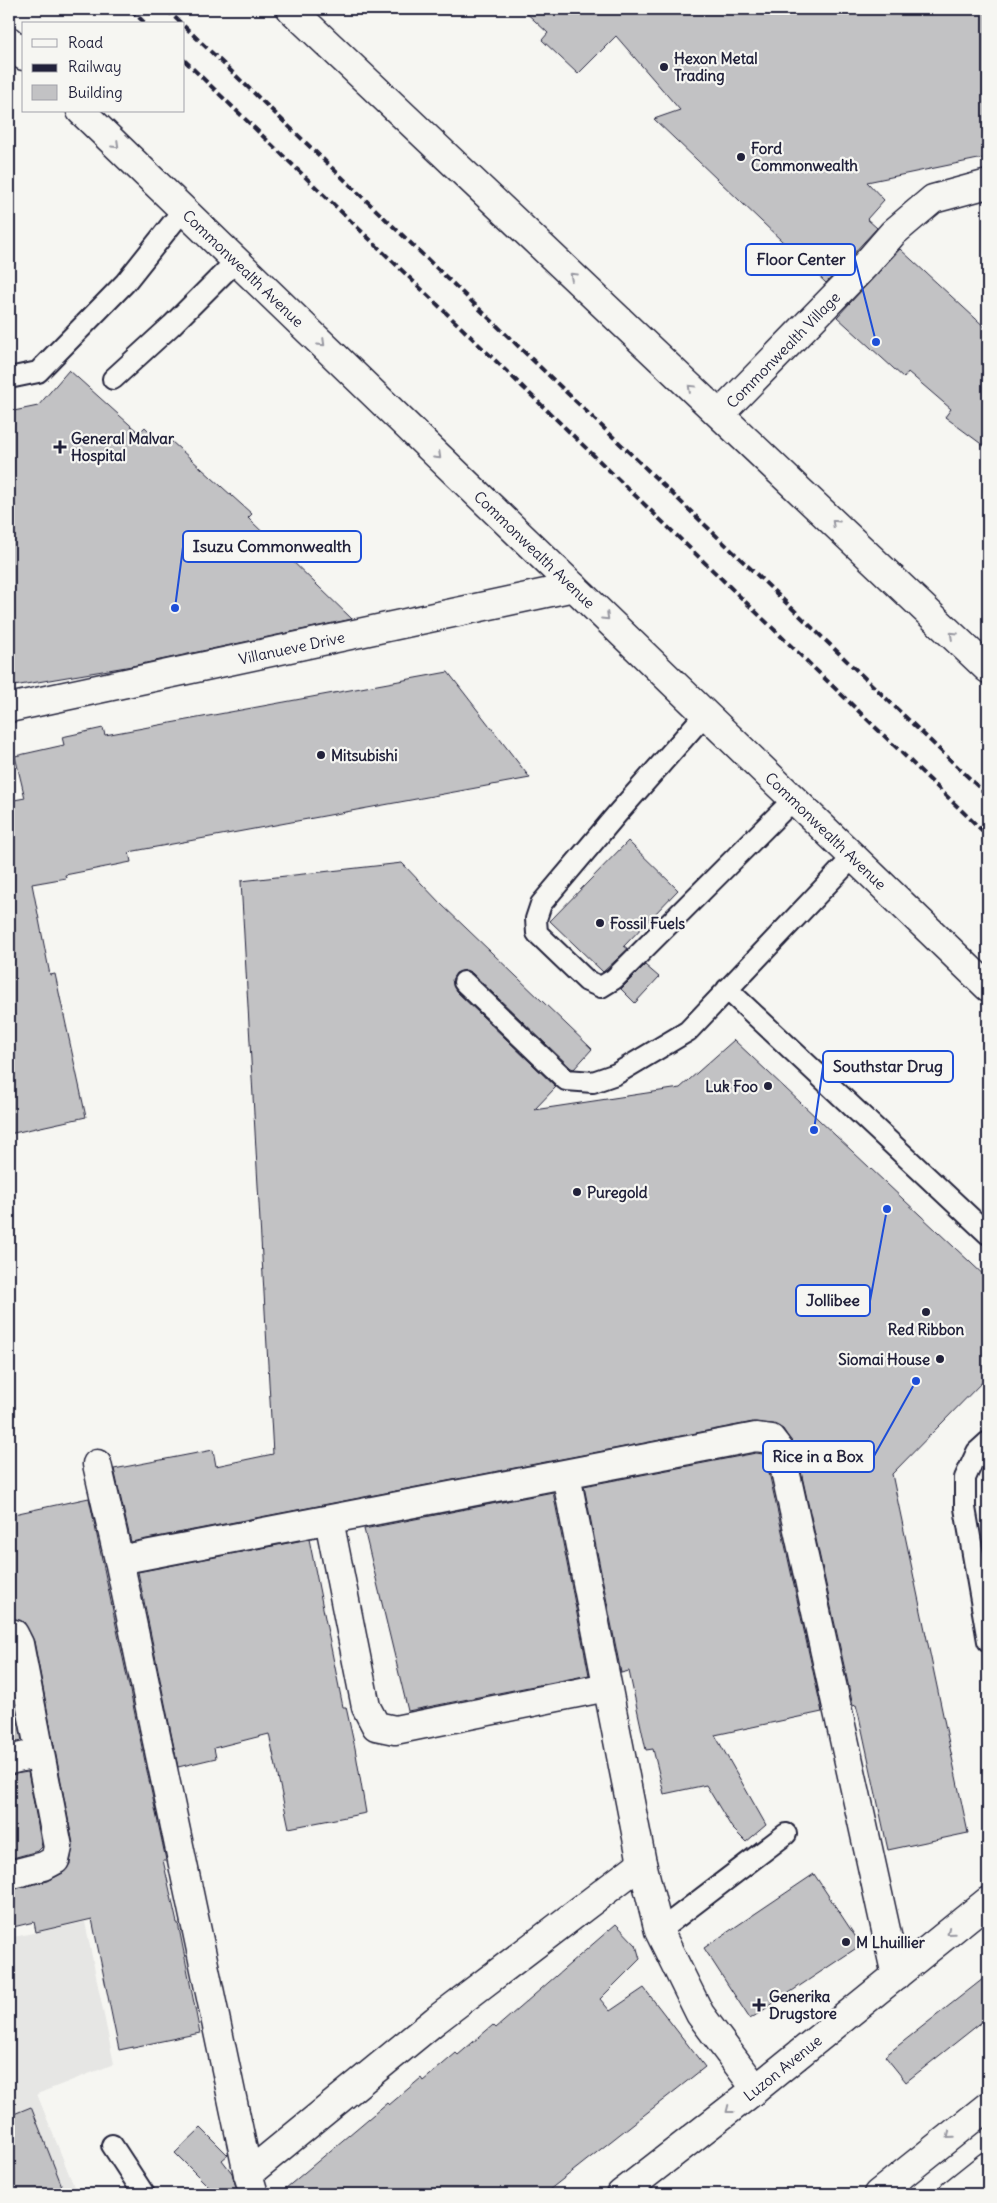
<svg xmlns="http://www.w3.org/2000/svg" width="997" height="2203" viewBox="0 0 997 2203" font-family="Delius,sans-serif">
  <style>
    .built { fill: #e6e6e4 }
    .building { fill: #c2c2c4; stroke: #22223b }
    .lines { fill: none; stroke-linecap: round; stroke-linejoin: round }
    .service-casing { stroke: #22223b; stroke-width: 24 }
    .minor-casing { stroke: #22223b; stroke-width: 31 }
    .primary-casing { stroke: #22223b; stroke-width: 31 }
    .service { stroke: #f6f6f2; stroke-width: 20 }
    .minor { stroke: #f6f6f2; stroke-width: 28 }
    .primary { stroke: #f6f6f2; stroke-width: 28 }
    .rail { stroke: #22223b; stroke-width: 4; stroke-dasharray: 8 4; stroke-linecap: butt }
    .oneway { stroke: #9797a0 }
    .poi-dot { fill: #22223b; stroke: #f6f6f2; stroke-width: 2 }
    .labels { text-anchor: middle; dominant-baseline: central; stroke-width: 4.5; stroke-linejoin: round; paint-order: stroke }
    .poi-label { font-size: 15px; font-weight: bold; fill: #22223b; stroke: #f6f6f2; text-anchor: start }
    .street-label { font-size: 15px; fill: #22223b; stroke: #f6f6f2 }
    .leader { fill: none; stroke: #1d4ed8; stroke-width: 2 }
    .callout-dot { fill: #1d4ed8; stroke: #f6f6f2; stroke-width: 2 }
    .callout { fill: #f6f6f2; stroke: #1d4ed8; stroke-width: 2 }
    .callout-label { font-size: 16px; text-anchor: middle; font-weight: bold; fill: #22223b }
  </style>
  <rect width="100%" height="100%" fill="#f6f6f2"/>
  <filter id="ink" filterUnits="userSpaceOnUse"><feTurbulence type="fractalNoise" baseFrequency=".02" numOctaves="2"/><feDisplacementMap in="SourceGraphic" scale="10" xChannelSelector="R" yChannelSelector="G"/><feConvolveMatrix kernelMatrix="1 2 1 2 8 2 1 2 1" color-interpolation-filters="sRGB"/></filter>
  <g filter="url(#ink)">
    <path class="built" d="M85,1922L114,2064L37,2094L77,2194H9V1938Z"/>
    <path class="building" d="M522,9H988V157L867,182L884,200L867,219L877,228L826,283L654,119L680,110L616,36L578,74L542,40L548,33Z
      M900,249L988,330V449L945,417L951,409L908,372L904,378L837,317Z
      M69,370L139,433L145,427L161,443L171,441L252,514L248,518L352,619L132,666L14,686L9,661V412L38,406Z
      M448,672L530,778L129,852L131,862L65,875L66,878L32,884L50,975L55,974L86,1117L9,1134V801L25,798L15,756L64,745L62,737L103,728L105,735Z
      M628,841L678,890L624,946L628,949L603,972L550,921Z
      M402,863L441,904L592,1049L574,1069L571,1068L472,973L466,970L456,973L452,980L456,991L556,1087L534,1110L680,1088L734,1040L988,1279V1376L892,1474L968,1833L888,1850L859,1716L856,1705L853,1706L796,1449L783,1429L774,1424L753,1422L131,1542L114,1469L213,1450L216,1466L273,1454L241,881Z
      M645,965L659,977L635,1003L621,989Z
      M756,1453L763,1454L766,1459L822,1712L715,1735L766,1825L746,1842L732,1828L706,1785L664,1794L653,1749L646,1750L629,1671L621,1673L584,1486Z
      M553,1492L589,1675L408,1711L364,1529Z
      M89,1498L166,1860H163L177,1923H178L200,2033L119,2050L92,1919L36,1932L34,1922L9,1928V1890L48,1881L63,1873L70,1864L73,1844L34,1641L24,1622L9,1618V1515Z
      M309,1539L343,1707H346L355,1748L366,1813L289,1828L269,1734L214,1748L216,1758L178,1767L138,1572Z
      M9,1673L22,1741L9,1744Z
      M28,1772L42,1847L38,1851L9,1859V1775Z
      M814,1874L861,1945L750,2019L704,1948Z
      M616,1924L636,1945L640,1959L600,1999L610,2011L644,1988L705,2067L544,2194H279L387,2103L389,2105L421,2078L423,2081L456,2053L458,2055L493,2025L496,2028Z
      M988,1975V2017L906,2082L885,2056Z
      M31,2107L65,2194H9V2116Z
      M201,2128L228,2155L222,2160L232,2173L238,2194H216L175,2153Z"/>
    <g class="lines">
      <g class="service-casing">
        <path id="service" d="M9,378L38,372L125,283L183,210
          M113,379L172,325L236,261
          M706,713L617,814L541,904L536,919L537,933L587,981L601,987L614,979L794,799
          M464,982L566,1080L593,1082L616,1074L688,1031L853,857
          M727,989L988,1234
          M988,1442L977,1452L965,1478V1508L988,1641
          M659,1931L786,1834
          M112,2145L144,2194"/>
      </g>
      <g class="minor-casing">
        <g id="minor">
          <path id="s1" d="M720,414L866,264L893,233L933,199L988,184"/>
          <path id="s2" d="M9,708L574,587"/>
          <path d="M97,1464L119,1560L248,2174L254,2194"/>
          <path d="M566,1475L642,1863L659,1931L700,2014L756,2089"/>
          <path d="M329,1520L366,1707L376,1726L395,1730L607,1687"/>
          <path d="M119,1560L756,1437L771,1439L781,1452L896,1976"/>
          <path d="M9,1633L14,1634L19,1644L58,1847L55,1860L44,1866L9,1875"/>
          <path d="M9,1760L39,1753"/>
          <path d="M248,2174L436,2020L642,1863"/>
        </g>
      </g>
      <g class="primary-casing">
        <g id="primary">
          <path d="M291,9L988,669"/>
          <path d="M9,41L24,56"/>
          <path id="s3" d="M81,111L988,987"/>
          <path id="s4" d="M621,2194L756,2089L988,1901"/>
          <path d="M878,2194L988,2106"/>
          <path d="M953,2194L988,2166"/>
        </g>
      </g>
      <use href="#service" class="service"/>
      <use href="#minor" class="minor"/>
      <use href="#primary" class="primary"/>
      <path class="rail" d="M130,9L146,24
        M166,9L182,24
        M184,26L988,796
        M184,60L988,836"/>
    </g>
    <defs><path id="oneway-chevron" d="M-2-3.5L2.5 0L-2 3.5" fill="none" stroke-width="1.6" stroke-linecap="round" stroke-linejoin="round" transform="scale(1.25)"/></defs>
    <g class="oneway">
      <use href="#oneway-chevron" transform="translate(116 145) rotate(44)"/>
      <use href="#oneway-chevron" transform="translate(573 276) rotate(-137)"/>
      <use href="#oneway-chevron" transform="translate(322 343) rotate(44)"/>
      <use href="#oneway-chevron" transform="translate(691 388) rotate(-137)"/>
      <use href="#oneway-chevron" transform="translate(438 456) rotate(44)"/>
      <use href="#oneway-chevron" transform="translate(835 523) rotate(-137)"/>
      <use href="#oneway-chevron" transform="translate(606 617) rotate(44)"/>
      <use href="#oneway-chevron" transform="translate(953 635) rotate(-137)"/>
      <use href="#oneway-chevron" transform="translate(950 1932) rotate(141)"/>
      <use href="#oneway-chevron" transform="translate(729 2110) rotate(142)"/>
      <use href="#oneway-chevron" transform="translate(950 2136) rotate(141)"/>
    </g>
  </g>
  <g class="poi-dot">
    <circle cx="664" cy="67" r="5"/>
    <circle cx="741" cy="157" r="5"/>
    <path d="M57.5 439.5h5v5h5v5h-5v5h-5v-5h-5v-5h5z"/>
    <circle cx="321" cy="755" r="5"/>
    <circle cx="600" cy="923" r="5"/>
    <circle cx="768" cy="1086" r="5"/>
    <circle cx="577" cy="1192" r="5"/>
    <circle cx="926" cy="1312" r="5"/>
    <circle cx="940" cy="1359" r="5"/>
    <circle cx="846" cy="1942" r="5"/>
    <path d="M756.5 1997.5h5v5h5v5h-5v5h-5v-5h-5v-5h5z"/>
  </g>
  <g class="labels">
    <g class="poi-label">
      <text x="674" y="58">Hexon Metal<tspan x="674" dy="17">Trading</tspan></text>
      <text x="751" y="148">Ford<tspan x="751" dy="17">Commonwealth</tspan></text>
      <text x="71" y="438">General Malvar<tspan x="71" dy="17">Hospital</tspan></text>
      <text x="331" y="755">Mitsubishi</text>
      <text x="610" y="923">Fossil Fuels</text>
      <text x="758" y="1086" text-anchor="end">Luk Foo</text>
      <text x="587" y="1192">Puregold</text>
      <text x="926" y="1329" text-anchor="middle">Red Ribbon</text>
      <text x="930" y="1359" text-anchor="end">Siomai House</text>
      <text x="856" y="1942">M Lhuillier</text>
      <text x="769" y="1996">Generika<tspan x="769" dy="17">Drugstore</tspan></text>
    </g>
    <g class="street-label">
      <text stroke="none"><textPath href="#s3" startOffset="226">Commonwealth Avenue</textPath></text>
      <text stroke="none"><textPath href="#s1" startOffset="90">Commonwealth Village</textPath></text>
      <text stroke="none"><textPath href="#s3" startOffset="631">Commonwealth Avenue</textPath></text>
      <text stroke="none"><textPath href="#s2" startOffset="289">Villanueve Drive</textPath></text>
      <text stroke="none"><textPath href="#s3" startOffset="1036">Commonwealth Avenue</textPath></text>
      <text stroke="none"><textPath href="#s4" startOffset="205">Luzon Avenue</textPath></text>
    </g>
  </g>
  <path class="leader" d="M876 342L855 259M175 608L183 547M814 1130L823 1067M887 1209L870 1301M916 1381L874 1456"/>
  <g class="callout-dot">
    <circle cx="876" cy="342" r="5"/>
    <circle cx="175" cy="608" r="5"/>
    <circle cx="814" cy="1130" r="5"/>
    <circle cx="887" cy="1209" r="5"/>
    <circle cx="916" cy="1381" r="5"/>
  </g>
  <g class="callout">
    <rect x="746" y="244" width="109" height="31" rx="5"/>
    <rect x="183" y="531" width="178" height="31" rx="5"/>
    <rect x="823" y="1051" width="130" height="31" rx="5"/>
    <rect x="796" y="1285" width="74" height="31" rx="5"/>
    <rect x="763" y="1441" width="111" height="31" rx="5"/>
  </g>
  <g class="callout-label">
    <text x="801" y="265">Floor Center</text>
    <text x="272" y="552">Isuzu Commonwealth</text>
    <text x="888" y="1072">Southstar Drug</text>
    <text x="833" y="1306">Jollibee</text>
    <text x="818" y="1462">Rice in a Box</text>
  </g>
  <rect width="997" height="2203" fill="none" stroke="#f6f6f2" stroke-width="30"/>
  <rect x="15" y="15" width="967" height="2173" fill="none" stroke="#22223b" stroke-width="2" filter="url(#ink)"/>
  <rect x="22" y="22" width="162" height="90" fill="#f6f6f2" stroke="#a1a1a9"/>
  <rect x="32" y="39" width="25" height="8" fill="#f6f6f2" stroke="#a1a1a9"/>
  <text x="68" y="48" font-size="15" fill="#22223b">Road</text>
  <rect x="32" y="64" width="25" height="8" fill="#22223b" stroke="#a1a1a9"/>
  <text x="68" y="72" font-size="15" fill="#22223b">Railway</text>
  <rect x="32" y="85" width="25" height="15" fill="#c2c2c4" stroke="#a1a1a9"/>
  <text x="68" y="98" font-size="15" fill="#22223b">Building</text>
</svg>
